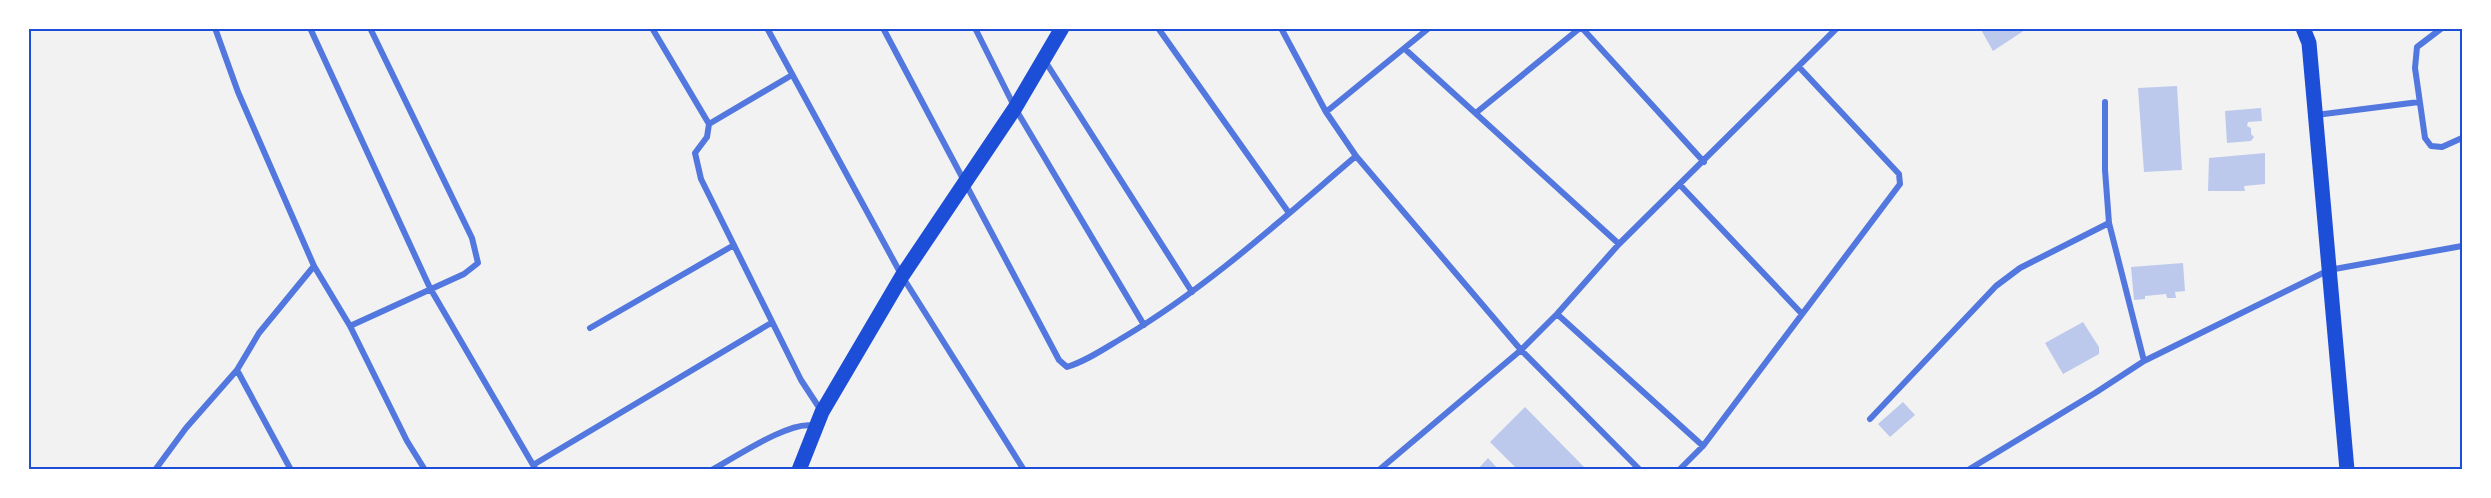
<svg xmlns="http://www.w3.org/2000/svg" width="2491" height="498" viewBox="0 0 2491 498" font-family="Signika,sans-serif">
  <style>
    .building { fill: #bdc9ec }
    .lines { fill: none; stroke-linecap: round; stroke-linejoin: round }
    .minor { stroke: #5277de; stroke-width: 6 }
    .primary { stroke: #1d4ed8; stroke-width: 15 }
    .neatline { fill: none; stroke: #1d4ed8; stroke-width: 2 }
  </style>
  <rect width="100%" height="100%" fill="#f2f2f2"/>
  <path class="building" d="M1980,28H2028L1993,51Z
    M2177,86L2182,170L2144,172L2138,88Z
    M2261,108L2262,121L2248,122L2247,126L2251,128V134L2254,137L2251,141L2227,143L2225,111Z
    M2265,153V184L2244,186L2245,191H2208L2209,158Z
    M2183,263L2185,291L2175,292L2176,298H2167L2166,294L2145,296V299L2134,300L2131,267Z
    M2083,322L2099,347V354L2063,374L2045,343Z
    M1903,402L1915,415L1890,437L1878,424Z
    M1525,407L1587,470H1518L1490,442Z
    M1488,458L1499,470H1477Z"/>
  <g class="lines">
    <path class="minor" d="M215,28L238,92L314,266L350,326L407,441L425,470
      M310,28L430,288L536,470
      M652,28L709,124L707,137L695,153L701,179L801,380L822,412
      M767,28L902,276L1024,470
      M883,28L1059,360L1067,367C1087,361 1105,348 1124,337C1208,287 1282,219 1356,156
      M975,28L1015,108L1144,325
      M1158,28L1289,213
      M1281,28L1326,112L1356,156L1521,350L1640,470
      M1582,28L1704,162
      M2442,28L2417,47L2415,68L2425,138L2431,146L2442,147L2462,138
      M1406,50L1619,244
      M1045,61L1192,292
      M2105,102V170L2109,223L2144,361
      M1326,112L1429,28
      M1477,112L1580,28
      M2316,115L2419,102
      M709,124L792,75
      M1680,185L1802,314
      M1557,314L1703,446
      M350,326L464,274L478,263L472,238L370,28
      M590,328L734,245
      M237,370L291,470
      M1870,419L1996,286L2020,268L2109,223
      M533,465L771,323
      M155,470L186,428L237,370L259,333L314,266
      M712,470C734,458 792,419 814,426
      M1379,470L1521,350L1557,314L1619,244L1837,28
      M1679,470L1703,446L1900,184L1899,174L1799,67
      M1968,470L2095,393L2144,361L2329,270L2462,246"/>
    <path class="primary" d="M2303,28L2309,43L2347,470
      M799,470L822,412L902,276L1015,108L1062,28"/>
  </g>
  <rect width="2491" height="498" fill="none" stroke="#ffffff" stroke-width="60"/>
  <rect x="30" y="30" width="2431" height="438" class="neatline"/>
</svg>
